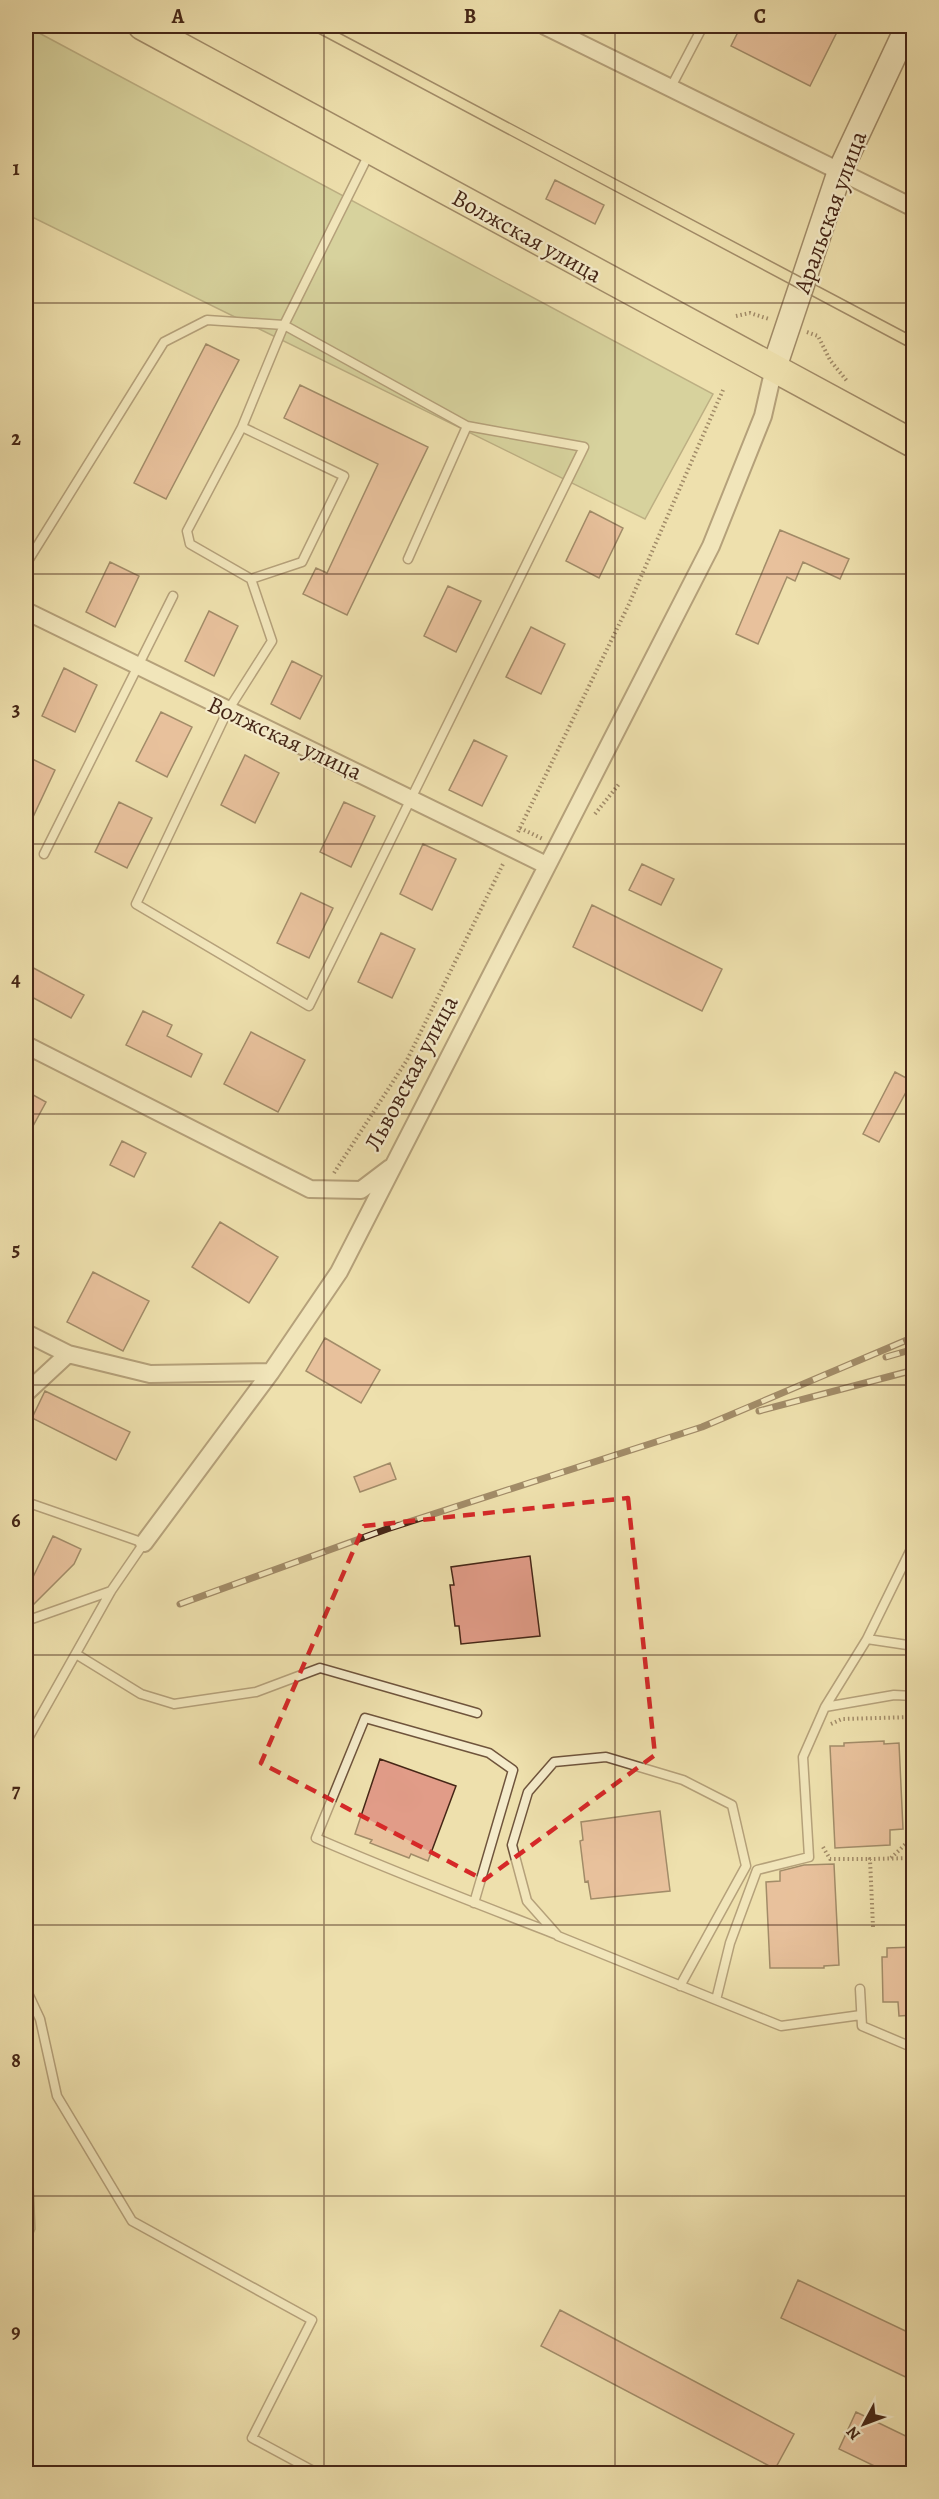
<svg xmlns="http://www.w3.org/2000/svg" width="939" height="2499" viewBox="0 0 939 2499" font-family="Alegreya,serif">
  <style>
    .green { fill: #bac289; stroke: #807450; stroke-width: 1.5 }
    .building { fill: #e19c88; stroke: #452616; stroke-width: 1.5 }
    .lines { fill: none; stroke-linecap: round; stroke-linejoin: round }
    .lane-casing { stroke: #6f543c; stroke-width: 11 }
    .street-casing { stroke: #6f543c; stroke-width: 20 }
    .secondary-casing { stroke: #452616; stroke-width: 27 }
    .primary-casing { stroke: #452616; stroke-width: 30 }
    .path { stroke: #452616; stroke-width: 4; stroke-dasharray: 1.5 3; stroke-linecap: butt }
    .lane { stroke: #f4ebca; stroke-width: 8 }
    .street { stroke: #f4ebca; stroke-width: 16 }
    .secondary { stroke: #f4ebca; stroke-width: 24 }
    .primary { stroke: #eee0ad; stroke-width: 27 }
    .tram { stroke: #452616; stroke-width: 1.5 }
    .rail-casing { stroke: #452616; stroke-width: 7 }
    .rail { stroke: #f4ebca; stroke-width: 4.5; stroke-dasharray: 14; stroke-linecap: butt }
    .marked { fill: none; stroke: #d62828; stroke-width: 4.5; stroke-dasharray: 12 8; stroke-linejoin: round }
    .grid { fill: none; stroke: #452616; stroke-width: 1.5; stroke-opacity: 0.55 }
    .labels { text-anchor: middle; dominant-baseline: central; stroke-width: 4.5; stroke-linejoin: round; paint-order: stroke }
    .street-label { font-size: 24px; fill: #452616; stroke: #f4ebca }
    .neatline { fill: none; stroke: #452616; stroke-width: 2 }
    .grid-label { font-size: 20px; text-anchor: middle; font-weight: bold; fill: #452616 }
  </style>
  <rect width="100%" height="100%" fill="#eee0ad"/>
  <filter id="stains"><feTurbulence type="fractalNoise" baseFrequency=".00333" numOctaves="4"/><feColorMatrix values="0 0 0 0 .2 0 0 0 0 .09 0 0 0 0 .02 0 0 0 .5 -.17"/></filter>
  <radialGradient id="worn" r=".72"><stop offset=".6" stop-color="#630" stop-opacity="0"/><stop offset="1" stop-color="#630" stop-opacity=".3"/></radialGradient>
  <path class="green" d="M26,26L713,394L645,519L26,214Z
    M26,2098L30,2109L35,2229L26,2249Z"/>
  <path class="building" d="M741,26H840L810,86L731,46Z
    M555,180L604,205L595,224L546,199Z
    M206,344L239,360L166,499L134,483Z
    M300,385L428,447L347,615L303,594L316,568L327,573L378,464L284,418Z
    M590,511L623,528L599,578L566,561Z
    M780,530L849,559L840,579L803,562L795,581L787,577L758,644L736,634Z
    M110,562L139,576L115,627L86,612Z
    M448,586L481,601L456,652L424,636Z
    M209,611L238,626L214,676L185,661Z
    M531,627L565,644L541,694L506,677Z
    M292,661L322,676L300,719L271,704Z
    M64,668L97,685L75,732L42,716Z
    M161,712L192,727L167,777L136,761Z
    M474,740L507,756L482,806L449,790Z
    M245,755L279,773L255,823L221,805Z
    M26,756L55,770L26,832Z
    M119,802L152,818L127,868L95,852Z
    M344,802L375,816L351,867L320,852Z
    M423,844L456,859L432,910L400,894Z
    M642,864L674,879L661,905L629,890Z
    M301,893L333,908L309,958L277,943Z
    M592,905L722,969L702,1011L573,947Z
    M381,933L415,949L392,998L358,982Z
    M26,964L84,995L71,1018L26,994Z
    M143,1011L172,1025L167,1036L202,1054L191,1077L126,1045Z
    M251,1032L305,1060L278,1112L224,1084Z
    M895,1072L912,1081L879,1142L863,1134Z
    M26,1091L46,1102L26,1139Z
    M122,1141L146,1153L134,1177L110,1165Z
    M220,1222L278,1257L249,1303L192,1267Z
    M93,1272L149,1301L123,1351L67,1322Z
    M325,1338L380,1370L361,1403L306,1371Z
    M45,1391L130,1432L116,1460L32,1418Z
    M390,1463L396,1479L360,1492L354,1477Z
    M53,1536L81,1549L74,1564L26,1612V1573L33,1577Z
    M530,1556L540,1636L461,1644L459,1626H455L450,1585H454L451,1567Z
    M884,1741V1744L899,1743L903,1829L890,1830V1845L835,1848L830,1746H844V1743Z
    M380,1759L456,1786L428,1861L411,1854L409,1858L370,1843L372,1840L355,1834Z
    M660,1811L670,1891L591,1899L588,1881L585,1882L580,1841L583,1840L581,1822Z
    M834,1864L839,1965L824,1966V1968H770L766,1882L780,1881V1871L804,1865Z
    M914,1947V2015L899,2016L898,2002H883L882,1957H887V1948Z
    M798,2280L914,2335V2381L781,2318Z
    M560,2310L794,2434L775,2469L541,2346Z
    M856,2412L914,2440V2474H891L839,2449Z"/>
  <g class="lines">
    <g class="lane-casing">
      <path id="lane" d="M671,87L703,26
        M242,427L344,476L302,562L251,579
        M408,559L467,426
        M26,564L164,342L207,320L284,325L242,427L187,531L190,544L251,579L272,641L227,712L136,904L309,1006L584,447L467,426L284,325L370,152
        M44,854L173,596
        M26,1502L144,1543L111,1591L26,1742
        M26,1621L111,1591
        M867,1639L914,1646
        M76,1654L141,1694L174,1704L256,1692L320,1668L477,1713
        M825,1707L867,1639L914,1543
        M474,1903L513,1770L489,1753L365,1718L316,1838C394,1872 475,1903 555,1934
        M680,1986L746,1866L732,1805L683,1780L606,1757L554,1762L528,1792L512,1845L527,1901L558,1936L716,2000
        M26,1989L40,2019L57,2096L132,2221L312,2320L252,2438L319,2474
        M860,1989L862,2026L914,2048
        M861,2015L781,2026L716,2000L730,1943L757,1870L809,1857L803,1757L825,1707L894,1695L914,1696"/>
    </g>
    <g class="street-casing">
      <path id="street" d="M545,26L914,208
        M26,611L546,865
        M26,1045L310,1189L361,1190L390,1168
        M26,1333L68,1354
        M26,1393L68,1354L150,1374L271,1372
        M144,1543L271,1372L339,1272L711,546L763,416L774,368"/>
    </g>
    <g class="secondary-casing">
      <path id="secondary" d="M774,368L840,171L908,26"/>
    </g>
    <g class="primary-casing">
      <path id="primary" d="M142,26L914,444"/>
    </g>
    <path class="path" d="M736,316L750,313L769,319
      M807,332L818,336L830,360L847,381
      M595,814L619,784
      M520,828L543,839
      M518,832L629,604L723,390
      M334,1173L407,1060L503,864
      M831,1724L842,1719L914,1717
      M823,1847L830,1859H870
      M891,1858L914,1836
      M873,1927L870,1859L914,1858"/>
    <use href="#lane" class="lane"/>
    <use href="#street" class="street"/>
    <use href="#secondary" class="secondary"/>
    <use href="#primary" class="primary"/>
    <path class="tram" d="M305,26L914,350
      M326,26L914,337"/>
    <g class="rail-casing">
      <path id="rail" d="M886,1357L914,1349
        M759,1411L914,1370
        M180,1604L387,1529L702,1427L914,1337"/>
    </g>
    <use href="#rail" class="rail"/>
  </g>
  <path d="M0 0H939V2499H0ZM628,1498L655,1755L484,1880L261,1763L364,1526Z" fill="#eee0ad" fill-opacity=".55" fill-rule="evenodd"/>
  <path class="marked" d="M628,1498L655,1755L484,1880L261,1763L364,1526Z"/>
  <path class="grid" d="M324,26V2474M615,26V2474M26,303H914M26,574H914M26,844H914M26,1114H914M26,1385H914M26,1655H914M26,1925H914M26,2196H914"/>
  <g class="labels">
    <g class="street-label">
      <text transform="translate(830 212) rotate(-70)">Аральская улица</text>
      <text transform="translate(527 236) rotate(29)">Волжская улица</text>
      <text transform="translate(285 738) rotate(25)">Волжская улица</text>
      <text transform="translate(411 1073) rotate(-62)">Львовская улица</text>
    </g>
  </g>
  <rect width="939" height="2499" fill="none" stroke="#eee0ad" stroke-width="66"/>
  <g transform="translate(864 2424) rotate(229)" stroke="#f4ebca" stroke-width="4.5" paint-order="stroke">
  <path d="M0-4.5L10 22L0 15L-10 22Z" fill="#452616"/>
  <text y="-9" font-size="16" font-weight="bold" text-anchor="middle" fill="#452616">N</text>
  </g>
  <rect x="33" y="33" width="873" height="2433" class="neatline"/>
  <g class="grid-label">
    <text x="178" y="23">A</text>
    <text x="470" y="23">B</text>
    <text x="760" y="23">C</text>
    <text x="16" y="175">1</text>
    <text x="16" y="445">2</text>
    <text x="16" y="716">3</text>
    <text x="16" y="986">4</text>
    <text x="16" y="1256">5</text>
    <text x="16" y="1527">6</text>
    <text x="16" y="1797">7</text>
    <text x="16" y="2067">8</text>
    <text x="16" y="2338">9</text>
  </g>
  <rect width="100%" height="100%" filter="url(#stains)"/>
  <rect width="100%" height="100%" fill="url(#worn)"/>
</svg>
